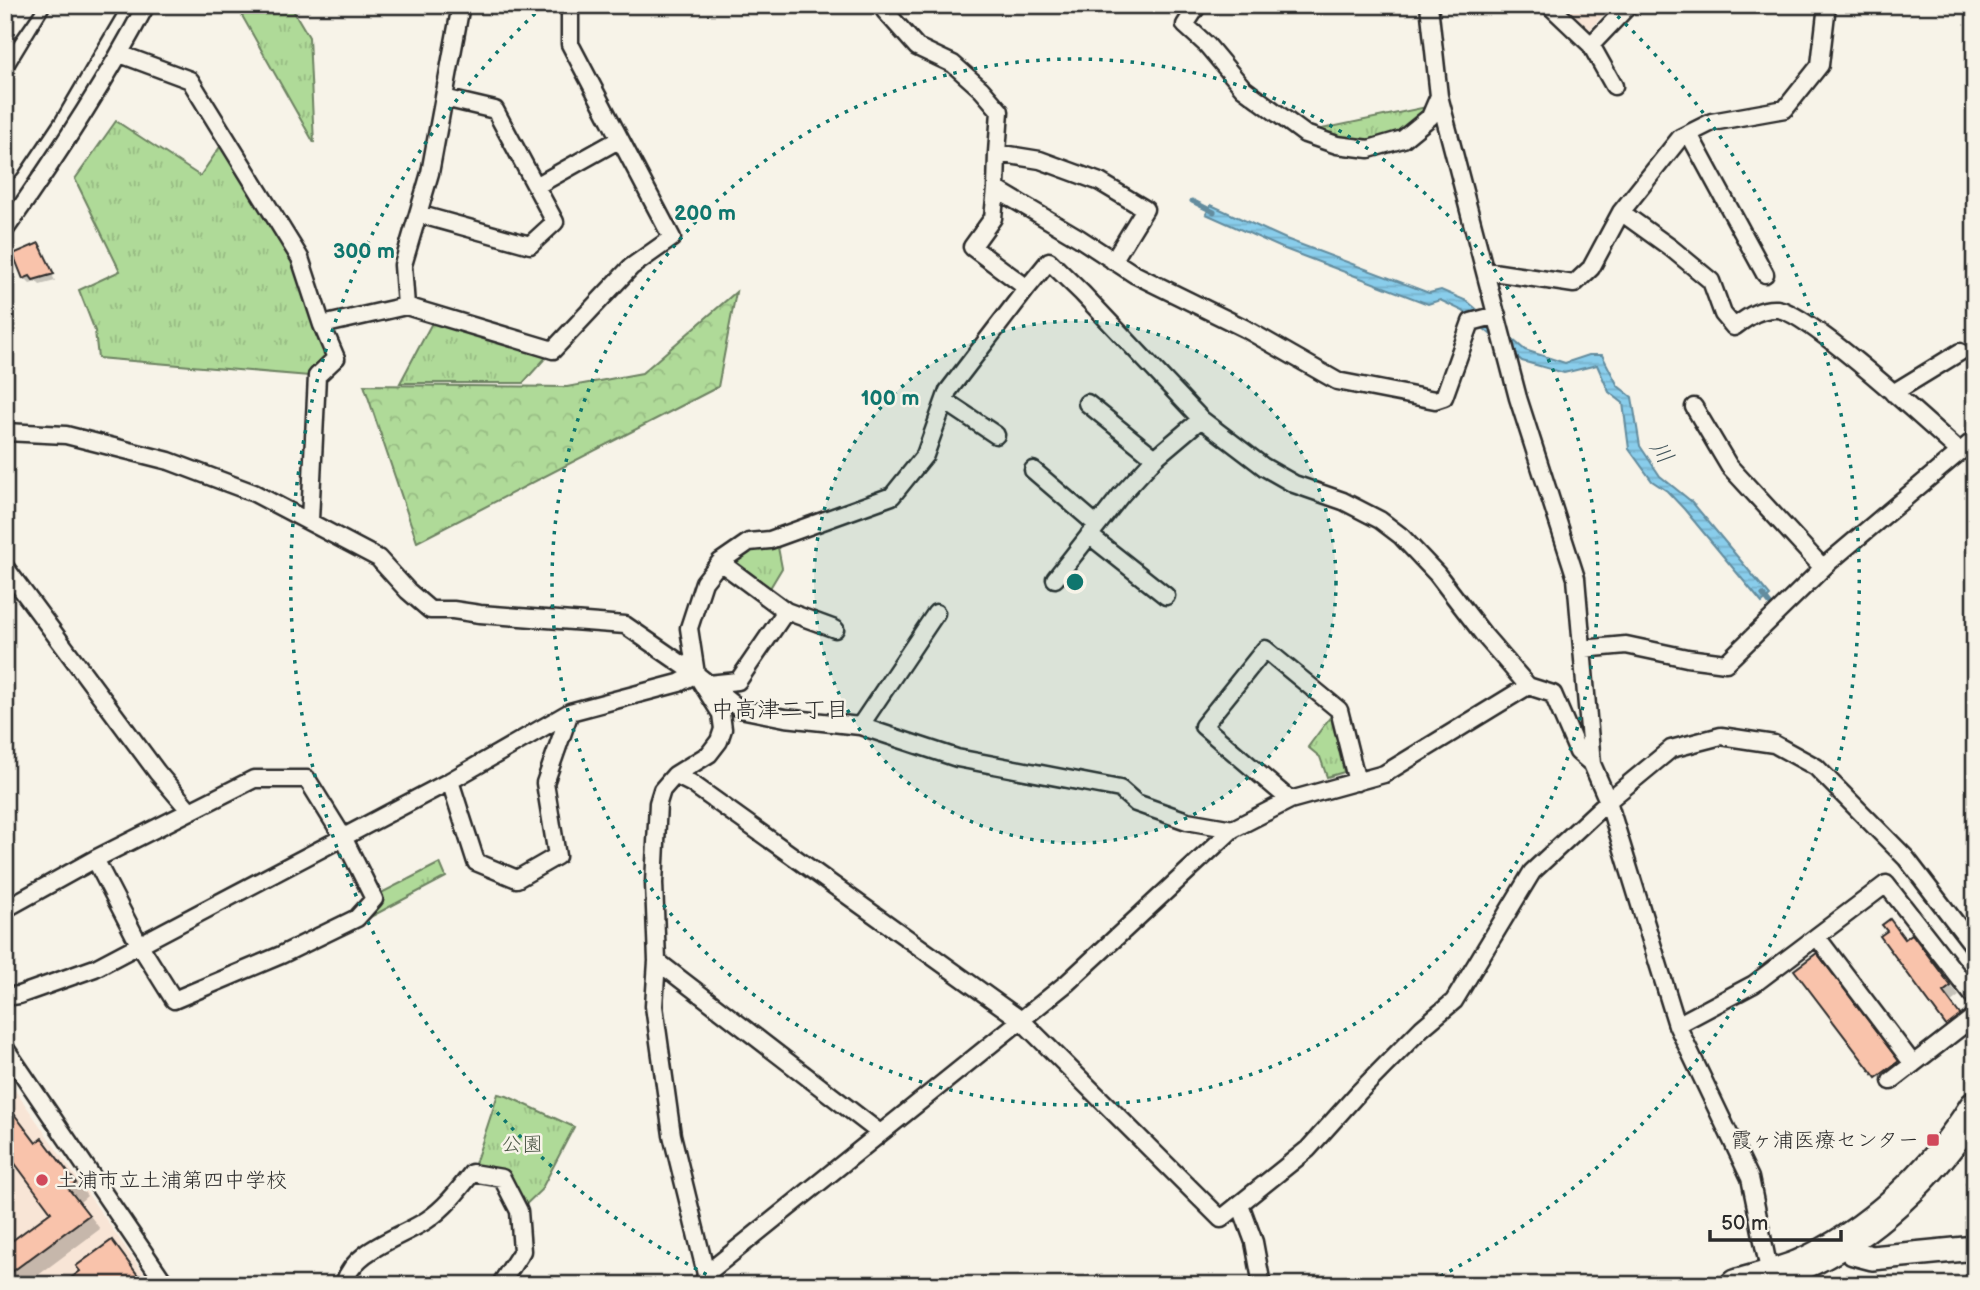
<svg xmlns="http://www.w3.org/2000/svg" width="1980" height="1290" viewBox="0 0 1980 1290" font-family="'Balsamiq Sans','Klee One',sans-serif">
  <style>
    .built { fill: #f8e5d6 }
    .grass { fill: url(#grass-tufts); stroke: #6d8262; stroke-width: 2 }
    .forest { fill: url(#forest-crowns); stroke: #6d8262; stroke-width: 2 }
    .water { fill: url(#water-rules); stroke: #638c9e; stroke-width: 2 }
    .shadow { fill: #0003 }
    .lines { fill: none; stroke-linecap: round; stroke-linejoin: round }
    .stream { stroke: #638c9e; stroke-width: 5 }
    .building { fill: #f9c3ab; stroke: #2b2b2b; stroke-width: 2 }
    .street-casing { stroke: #2b2b2b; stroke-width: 21 }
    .secondary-casing { stroke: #2b2b2b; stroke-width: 28 }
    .highway-casing { stroke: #2b2b2b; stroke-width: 35 }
    .street { stroke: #f7f3e8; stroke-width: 16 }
    .secondary { stroke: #f7f3e8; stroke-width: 23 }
    .highway { stroke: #f7f3e8; stroke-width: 30 }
    .ring { fill: none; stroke: #0f766e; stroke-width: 3.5; stroke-dasharray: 3.5 7 }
    .poi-dot { fill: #d1495b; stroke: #f7f3e8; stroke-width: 2.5 }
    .labels { text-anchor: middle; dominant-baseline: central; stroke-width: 5; stroke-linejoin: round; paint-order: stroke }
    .poi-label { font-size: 21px; fill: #2b2b2b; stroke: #f7f3e8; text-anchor: end }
    .park-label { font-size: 21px; fill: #4c5746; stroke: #f7f3e8 }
    .water-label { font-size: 23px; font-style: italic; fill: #42545b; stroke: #f7f3e8 }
    .neighbourhood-label { font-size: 23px; fill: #2b2b2b; stroke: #f7f3e8 }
    .centre { fill: #0f766e; stroke: #f7f3e8; stroke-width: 3.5 }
    .ring-label { font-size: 21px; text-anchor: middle; font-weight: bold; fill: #0f766e; stroke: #f7f3e8; stroke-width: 5; stroke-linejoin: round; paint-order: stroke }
  </style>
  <defs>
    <pattern id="grass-tufts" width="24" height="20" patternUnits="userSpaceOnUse" patternTransform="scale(1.75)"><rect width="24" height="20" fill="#afda98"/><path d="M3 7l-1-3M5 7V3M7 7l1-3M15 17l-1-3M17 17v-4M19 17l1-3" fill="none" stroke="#97bb83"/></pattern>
    <pattern id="forest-crowns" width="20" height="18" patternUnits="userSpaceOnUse" patternTransform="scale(1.75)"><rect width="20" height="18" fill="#afda98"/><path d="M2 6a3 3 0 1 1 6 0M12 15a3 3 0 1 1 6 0" fill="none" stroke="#97bb83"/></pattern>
    <pattern id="water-rules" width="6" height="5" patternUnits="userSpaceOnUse" patternTransform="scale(1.75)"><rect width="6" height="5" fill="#89cdeb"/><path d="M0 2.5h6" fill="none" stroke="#76b0ca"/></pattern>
  </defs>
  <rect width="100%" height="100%" fill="#f7f3e8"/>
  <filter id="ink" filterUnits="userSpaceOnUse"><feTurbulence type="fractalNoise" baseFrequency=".0143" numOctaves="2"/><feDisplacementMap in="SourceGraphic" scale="14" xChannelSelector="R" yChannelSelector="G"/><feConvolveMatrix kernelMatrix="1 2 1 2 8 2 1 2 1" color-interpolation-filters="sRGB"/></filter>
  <g filter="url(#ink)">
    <path class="built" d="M1558,5H1612L1586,34Z
      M5,1076L152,1285H5Z"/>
    <path class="grass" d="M236,5H290L309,37L314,143Z
      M1431,106L1424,114L1369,154L1312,131Z
      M116,121L200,176L224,141L294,260L328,357L309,376L98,358L95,331L79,290L120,271L75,179Z
      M434,319L549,354L523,383H400Z
      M777,542L782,568L767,593L726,562L751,547Z
      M1331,716L1344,772L1327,777L1320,757L1308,747Z
      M440,863L446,877L359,923L383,892Z
      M498,1094L507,1096L574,1127L541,1190L519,1211L503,1178L472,1173Z"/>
    <path class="forest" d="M736,292L718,387L417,542L364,385L567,387L642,373Z"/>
    <path class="water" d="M1211,205L1286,239L1429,293L1441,290L1467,301L1525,350L1565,363L1589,355H1602L1618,386L1632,397L1640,446L1660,476L1692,502L1770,596L1762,603L1684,509L1667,491L1652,481L1629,449L1623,403L1609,392L1597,365L1564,373L1522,361L1463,311L1440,300L1428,304L1282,248L1206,214Z"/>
    <path class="shadow" d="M39,245L43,249H40L55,281L40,285L37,282L30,284L24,278Z
      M1890,922L1906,940L1912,936L1921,945L1959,996L1951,1002L1969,1027L1958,1035L1949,1025L1889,932Z
      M1826,965L1907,1071L1887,1087L1797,971Z
      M5,1101L38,1144L42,1140L55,1153L87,1196L80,1202L100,1229L25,1285H5V1249L54,1213L5,1147Z
      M112,1242L124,1255L147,1285H65L83,1272Z"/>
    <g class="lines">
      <path class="stream" d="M1192,201L1214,212
        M1763,595L1774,609"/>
    </g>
    <path class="building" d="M39,243L54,274L33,280L30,276L23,279L13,254Z
      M1890,919L1905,939L1912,934L1951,986L1943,992L1961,1016L1947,1027L1880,936L1887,931L1882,925Z
      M1817,953L1899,1061L1876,1078L1794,970Z
      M5,1102L36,1143L42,1138L76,1183L68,1188L89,1215L5,1277V1246L51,1212L5,1150Z
      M1975,1180V1209L1966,1183Z
      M112,1240L145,1285H62L80,1271L76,1266Z"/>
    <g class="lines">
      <g class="street-casing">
        <path id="street" d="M883,5L885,11L917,47L953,64L981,89L1000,111L997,153
          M1198,5L1185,25L1207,45L1243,88L1305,134L1337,145L1369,149L1403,139L1430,117L1439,96
          M1429,5L1439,96L1518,398L1576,578L1592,764L1608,801L1677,1025L1750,1178L1770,1275
          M1549,5L1591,45L1614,86
          M5,37L27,5
          M1591,45L1629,5
          M120,54L190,80L300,258L322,325L336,358L317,376L310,520
          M1689,134L1765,274
          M536,186L620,139
          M996,189L997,153L1040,160L1100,182L1145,209L1113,261
          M1621,212L1671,248L1711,281L1723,314L1734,327C1748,317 1759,308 1777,309C1807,311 1932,427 1960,452
          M418,214L530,245L555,222L495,110L444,98
          M5,230C56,158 105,83 146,5
          M1486,271L1574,284L1591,268L1621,212L1680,138L1712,122L1785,109L1820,65L1827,5
          M1027,288L1049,261L1082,293L1201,419L1264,467L1294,484L1343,501L1380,520L1401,536L1437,574L1483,634L1528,686L1553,694L1578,752L1592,764
          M406,306L403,265L430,173L461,5
          M322,325L406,306L553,350L631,267L672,238L570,44V5
          M1893,393L1960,352
          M945,401L996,435
          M1087,403L1155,458
          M1694,407L1729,466L1823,568
          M5,432L66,435L169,461L254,493L378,558L408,591L430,610H453L480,614L625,625L696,674L740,709L785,718L860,726L957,758L1120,789L1136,803L1187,821L1233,829
          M1033,470L1097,525
          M1089,535L1166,596
          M720,562L786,611L835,629
          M5,567L157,772L190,811
          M1055,579L1121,495L1155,458L1201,419
          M1582,649L1626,645L1687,658L1726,663L1828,563L1975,439
          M708,684L738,681L786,611
          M860,726L936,613
          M675,775L691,783L1021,1020L1221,1219L1308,1149L1359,1092L1422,1028L1454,1001L1532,872L1608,801L1671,749L1721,736L1774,744L1816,767L1906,858L1975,948
          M450,781L476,862L517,879L557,856L545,783L570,712
          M1290,800L1203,726L1265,649L1339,710L1357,782
          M5,909L95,859L254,779H307L343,837L374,899L357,918L281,955L174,1000L139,944L95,859
          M1817,937L1913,1064
          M657,961L880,1133
          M5,997L19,995L95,968L450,781L570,712L679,683L696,674
          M1677,1025L1754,984L1886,884L1975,998
          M5,1048L166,1285
          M1891,1081L1975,1016
          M1240,1204L1254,1242L1262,1285
          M706,1274L672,1135L654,1006L657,961L654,883L658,803L662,790L675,775L709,754L719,741L723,729L721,714L696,674L689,628L704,582L720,562L749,542L770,540L892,496L925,455L948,391L1027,288L972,247L993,218L996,189L1079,238L1134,274L1244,328L1337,381L1435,400L1444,397L1471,322L1497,315
          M344,1285C351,1250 400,1238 427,1220C445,1208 458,1191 472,1173L502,1178L519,1211L522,1251L500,1285
          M703,1285L706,1274L1067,983L1233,829L1290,800L1384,774L1528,686"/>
      </g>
      <g class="secondary-casing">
        <path id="secondary" d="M1842,1241L1853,1253L1872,1258L1975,1248"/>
      </g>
      <g class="highway-casing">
        <path id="highway" d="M5,114L71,5
          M5,164L42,109L103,5
          M1736,1285C1757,1279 1778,1274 1798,1266C1870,1235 1934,1173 1975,1107"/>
      </g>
      <use href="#street" class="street"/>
      <use href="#secondary" class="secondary"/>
      <use href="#highway" class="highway"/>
    </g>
  </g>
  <circle cx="1075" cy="582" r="261" fill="#0f766e" fill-opacity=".12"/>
  <g class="ring">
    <circle cx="1075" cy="582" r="261"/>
    <circle cx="1075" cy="582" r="523"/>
    <path d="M725 1284A784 784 0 0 1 540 9M1610 9A784 784 0 0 1 1425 1284"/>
  </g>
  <g class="poi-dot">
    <rect x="1926" y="1133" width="14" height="14" rx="3.5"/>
    <circle cx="42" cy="1180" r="7"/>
  </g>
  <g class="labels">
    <g class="poi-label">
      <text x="1919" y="1140">霞ヶ浦医療センター</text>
      <text x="56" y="1180" text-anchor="start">土浦市立土浦第四中学校</text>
    </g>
    <g class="park-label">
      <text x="522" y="1144">公園</text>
    </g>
    <g class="water-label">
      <text transform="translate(1661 452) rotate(56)">川</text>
    </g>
    <g class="neighbourhood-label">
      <text x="780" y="710">中高津二丁目</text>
    </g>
  </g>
  <circle cx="1075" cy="582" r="10" class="centre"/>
  <g class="ring-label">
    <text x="705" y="220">200 m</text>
    <text x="364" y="258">300 m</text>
    <text x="890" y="405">100 m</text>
  </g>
  <rect width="1980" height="1290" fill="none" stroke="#f7f3e8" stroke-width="28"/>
  <rect x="14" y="14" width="1952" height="1262" fill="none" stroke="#2b2b2b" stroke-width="2.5" filter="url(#ink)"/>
  <path d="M1710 1230v10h131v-10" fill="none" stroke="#2b2b2b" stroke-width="3.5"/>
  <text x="1721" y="1230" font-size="21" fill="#2b2b2b" stroke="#f7f3e8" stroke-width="5" paint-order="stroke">50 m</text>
</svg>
